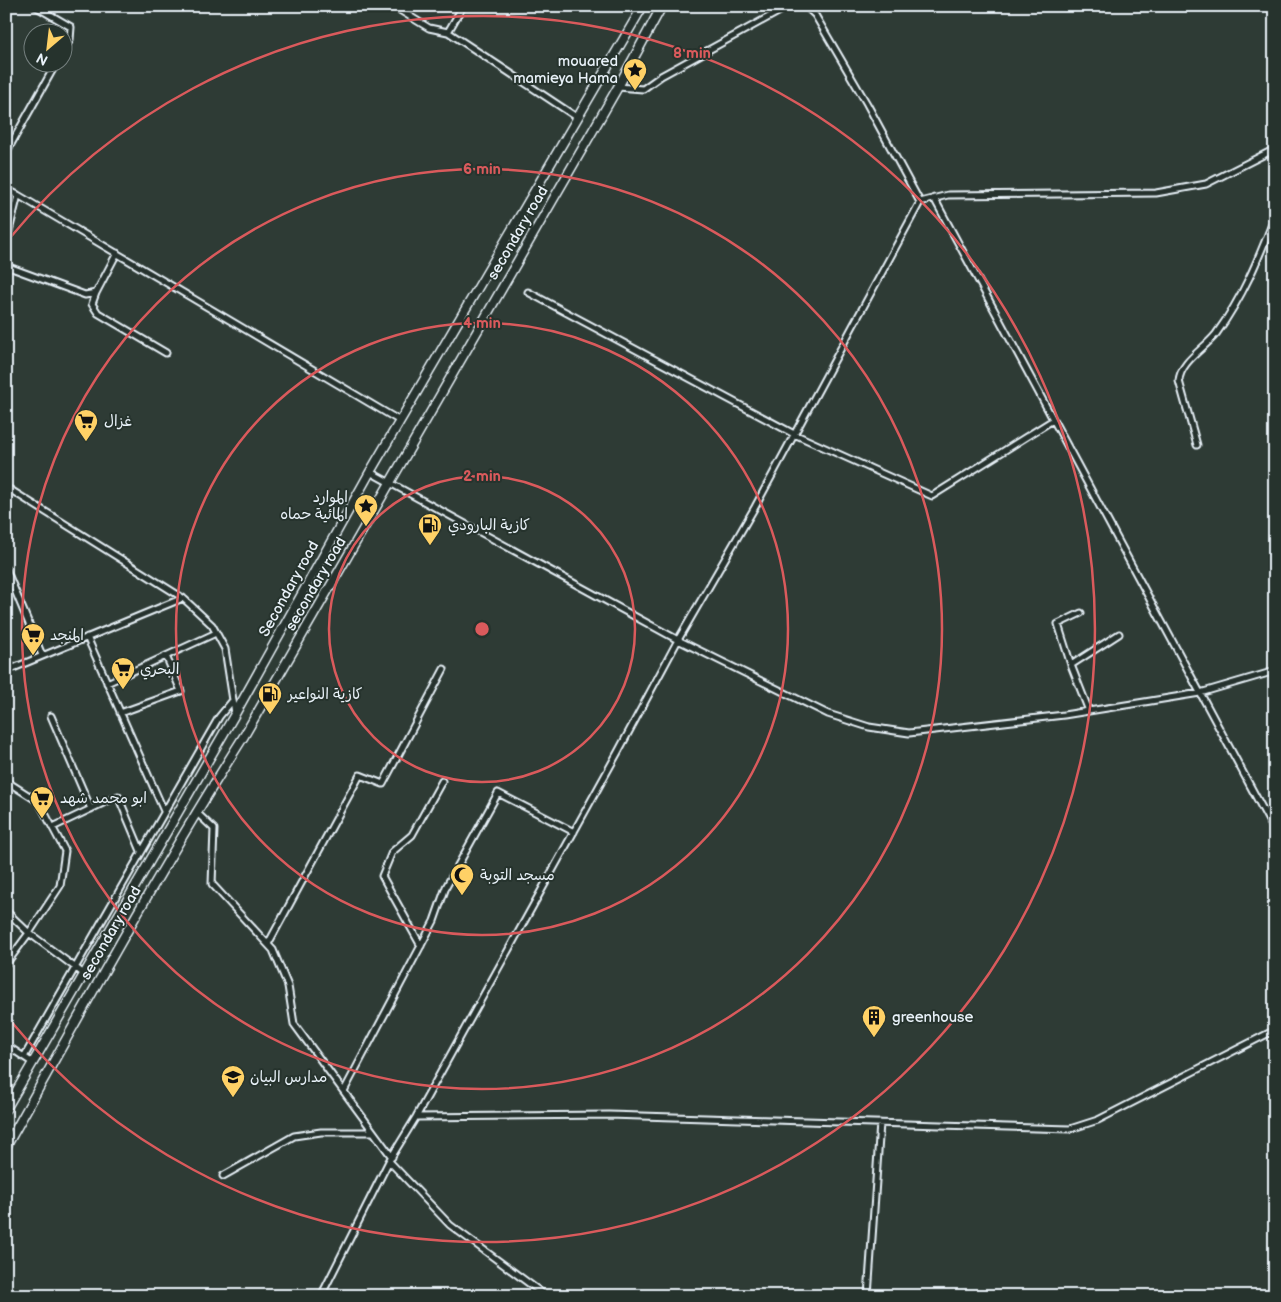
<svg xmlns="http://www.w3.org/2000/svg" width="1281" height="1302" viewBox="0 0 1281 1302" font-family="'Balsamiq Sans','Playpen Sans Arabic',sans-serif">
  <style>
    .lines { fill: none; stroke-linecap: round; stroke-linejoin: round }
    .minor-casing { stroke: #e8f1f8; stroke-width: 9 }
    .primary-casing { stroke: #e8f1f8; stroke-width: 11 }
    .minor { stroke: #26332d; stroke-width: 5 }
    .primary { stroke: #26332d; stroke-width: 8 }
    .ring { fill: none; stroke: #da5a5c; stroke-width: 2.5 }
    .labels { text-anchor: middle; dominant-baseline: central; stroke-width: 4; stroke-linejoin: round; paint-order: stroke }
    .poi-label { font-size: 15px; fill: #e8f1f8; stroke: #26332d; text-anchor: start }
    .street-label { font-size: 15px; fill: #e8f1f8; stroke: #26332d }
    .centre { fill: #da5a5c; stroke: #26332d; stroke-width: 2.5 }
    .ring-label { font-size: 15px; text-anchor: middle; font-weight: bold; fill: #da5a5c; stroke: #26332d; stroke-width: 4; stroke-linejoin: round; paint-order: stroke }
  </style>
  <rect width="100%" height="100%" fill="#2e3b35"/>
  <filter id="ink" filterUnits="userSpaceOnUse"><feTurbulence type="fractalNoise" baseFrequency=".02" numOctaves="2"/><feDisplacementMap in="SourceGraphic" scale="10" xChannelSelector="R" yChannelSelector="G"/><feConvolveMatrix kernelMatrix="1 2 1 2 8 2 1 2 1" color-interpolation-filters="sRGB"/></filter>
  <g filter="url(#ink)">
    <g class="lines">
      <g class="minor-casing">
        <path id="minor" d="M35,6L71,27L70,40L62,53
          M393,6L429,28L448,32
          M463,6L448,32L578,118
          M805,6L815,15L867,104L920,202L948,195L1156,193L1206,184L1275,149
          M618,87L643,89L661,76L789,6
          M6,153L57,62
          M6,189L18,195L6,243
          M18,195L400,421
          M934,198L1275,832
          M6,266L85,295L96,293L117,253
          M528,292L794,434L932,496L1053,420
          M96,293L92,304L98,313L166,353
          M1197,445L1179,381C1180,362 1204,349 1216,334C1243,297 1259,258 1275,216
          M370,472L678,640L828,714L869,727L909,733L1064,715L1200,693L1275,671
          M6,487L183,598L212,625L225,649L235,713
          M6,569L42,655
          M87,637L164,811
          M1071,665L1058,624L1081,613
          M6,671L183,598
          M107,683L216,633
          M1089,711L1071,665L1119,634
          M120,713L181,691L166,656
          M51,716L91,809
          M6,730V735
          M6,781L39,802L65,851L60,886L29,933L84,974
          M196,812L214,829L212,884L273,950L288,986L294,1024L392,1157
          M53,827L118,796L141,851
          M6,911L29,933L6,964
          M268,944L360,775L383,784L444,669
          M421,946L382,876L392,852L412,835L442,781
          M6,1045L24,1057
          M33,1063L24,1057L219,717L233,700
          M344,1091L434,921L446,887L498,793L574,832
          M416,1117L609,1115L1070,1129L1098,1120L1275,1030
          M389,1161L450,1225L546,1296
          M223,1176L294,1136L321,1132H372
          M321,1296L389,1161L416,1117L618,752L678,640L755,507L920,202
          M868,1296L880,1123"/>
      </g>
      <g class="primary-casing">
        <path id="primary" d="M6,1109L235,714L370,472L643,6
          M6,1147C83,1009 159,870 244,736L618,87L662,6"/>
      </g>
      <use href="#minor" class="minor"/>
      <use href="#primary" class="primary"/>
    </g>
  </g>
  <g class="ring">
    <circle cx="482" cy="629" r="153"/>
    <circle cx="482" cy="629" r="306"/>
    <circle cx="482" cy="629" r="460"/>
    <path d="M9 239A613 613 0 1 1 9 1019"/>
  </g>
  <defs>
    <g id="sight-pin" transform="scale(1.25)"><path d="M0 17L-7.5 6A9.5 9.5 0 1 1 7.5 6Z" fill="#ffd166" stroke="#26332d"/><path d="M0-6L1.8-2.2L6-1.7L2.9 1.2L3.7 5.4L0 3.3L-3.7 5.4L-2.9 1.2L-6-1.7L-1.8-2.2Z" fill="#111"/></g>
    <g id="supermarket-pin" transform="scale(1.25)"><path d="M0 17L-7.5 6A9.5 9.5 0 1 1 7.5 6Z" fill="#ffd166" stroke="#26332d"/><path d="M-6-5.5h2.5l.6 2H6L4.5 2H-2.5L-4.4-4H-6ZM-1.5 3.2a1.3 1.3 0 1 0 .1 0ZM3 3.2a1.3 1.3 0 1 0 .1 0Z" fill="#111"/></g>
    <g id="fuel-pin" transform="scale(1.25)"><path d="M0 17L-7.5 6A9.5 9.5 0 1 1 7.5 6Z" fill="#ffd166" stroke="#26332d"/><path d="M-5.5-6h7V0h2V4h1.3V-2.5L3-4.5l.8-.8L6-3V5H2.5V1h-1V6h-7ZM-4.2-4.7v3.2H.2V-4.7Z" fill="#111"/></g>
    <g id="mosque-pin" transform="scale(1.25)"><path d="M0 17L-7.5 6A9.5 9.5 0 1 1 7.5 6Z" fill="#ffd166" stroke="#26332d"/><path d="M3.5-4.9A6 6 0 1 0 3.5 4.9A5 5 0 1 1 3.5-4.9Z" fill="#111"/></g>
    <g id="building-pin" transform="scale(1.25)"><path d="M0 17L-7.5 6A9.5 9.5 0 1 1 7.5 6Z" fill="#ffd166" stroke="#26332d"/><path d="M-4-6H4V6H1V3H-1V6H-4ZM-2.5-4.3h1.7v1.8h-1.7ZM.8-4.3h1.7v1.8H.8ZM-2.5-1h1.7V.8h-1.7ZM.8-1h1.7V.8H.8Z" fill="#111"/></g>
    <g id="school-pin" transform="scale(1.25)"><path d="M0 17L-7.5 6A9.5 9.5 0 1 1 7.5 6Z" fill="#ffd166" stroke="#26332d"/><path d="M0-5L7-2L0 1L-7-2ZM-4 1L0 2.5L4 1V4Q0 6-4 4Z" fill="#111"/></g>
  </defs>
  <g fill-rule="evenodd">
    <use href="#sight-pin" x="635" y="70"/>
    <use href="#supermarket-pin" x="86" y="421"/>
    <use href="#sight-pin" x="366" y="506"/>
    <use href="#fuel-pin" x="430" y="525"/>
    <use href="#supermarket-pin" x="33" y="635"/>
    <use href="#supermarket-pin" x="123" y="669"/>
    <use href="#fuel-pin" x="270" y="694"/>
    <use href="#supermarket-pin" x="42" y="798"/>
    <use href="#mosque-pin" x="462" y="875"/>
    <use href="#building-pin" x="874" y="1017"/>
    <use href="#school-pin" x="233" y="1077"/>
  </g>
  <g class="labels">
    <g class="poi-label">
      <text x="618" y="61" text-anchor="end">mouared<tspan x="618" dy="17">mamieya Hama</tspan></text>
      <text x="104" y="421">غزال</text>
      <text x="348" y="497" text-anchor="end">الموارد<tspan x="348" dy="17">المائية حماه</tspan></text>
      <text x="448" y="525">كازية البارودي</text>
      <text x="50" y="635">المنجد</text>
      <text x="140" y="669">البحري</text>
      <text x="288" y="694">كازية النواعير</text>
      <text x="60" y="798">ابو محمد شهد</text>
      <text x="480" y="875">مسجد التوبة</text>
      <text x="892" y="1017">greenhouse</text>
      <text x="250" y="1077">مدارس البيان</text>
    </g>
    <g class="street-label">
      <text transform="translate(518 233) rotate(-60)">secondary road</text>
      <text transform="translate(316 584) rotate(-60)">secondary road</text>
      <text transform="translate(289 589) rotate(-61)">Secondary road</text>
      <text transform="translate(111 933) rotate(-60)">secondary road</text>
    </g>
  </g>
  <circle cx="482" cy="629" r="8" class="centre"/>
  <g class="ring-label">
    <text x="692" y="58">8 min</text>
    <text x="482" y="174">6 min</text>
    <text x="482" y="328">4 min</text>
    <text x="482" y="481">2 min</text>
  </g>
  <rect width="1281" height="1302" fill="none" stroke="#26332d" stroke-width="25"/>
  <rect x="12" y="12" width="1256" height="1277" fill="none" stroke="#e8f1f8" stroke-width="2" filter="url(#ink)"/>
  <g transform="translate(48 48) rotate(208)"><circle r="24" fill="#26332d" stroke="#747f7e"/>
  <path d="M0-4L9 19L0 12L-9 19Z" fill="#ffd166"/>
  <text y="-8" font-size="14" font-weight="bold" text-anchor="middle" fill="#e8f1f8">N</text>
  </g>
</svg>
